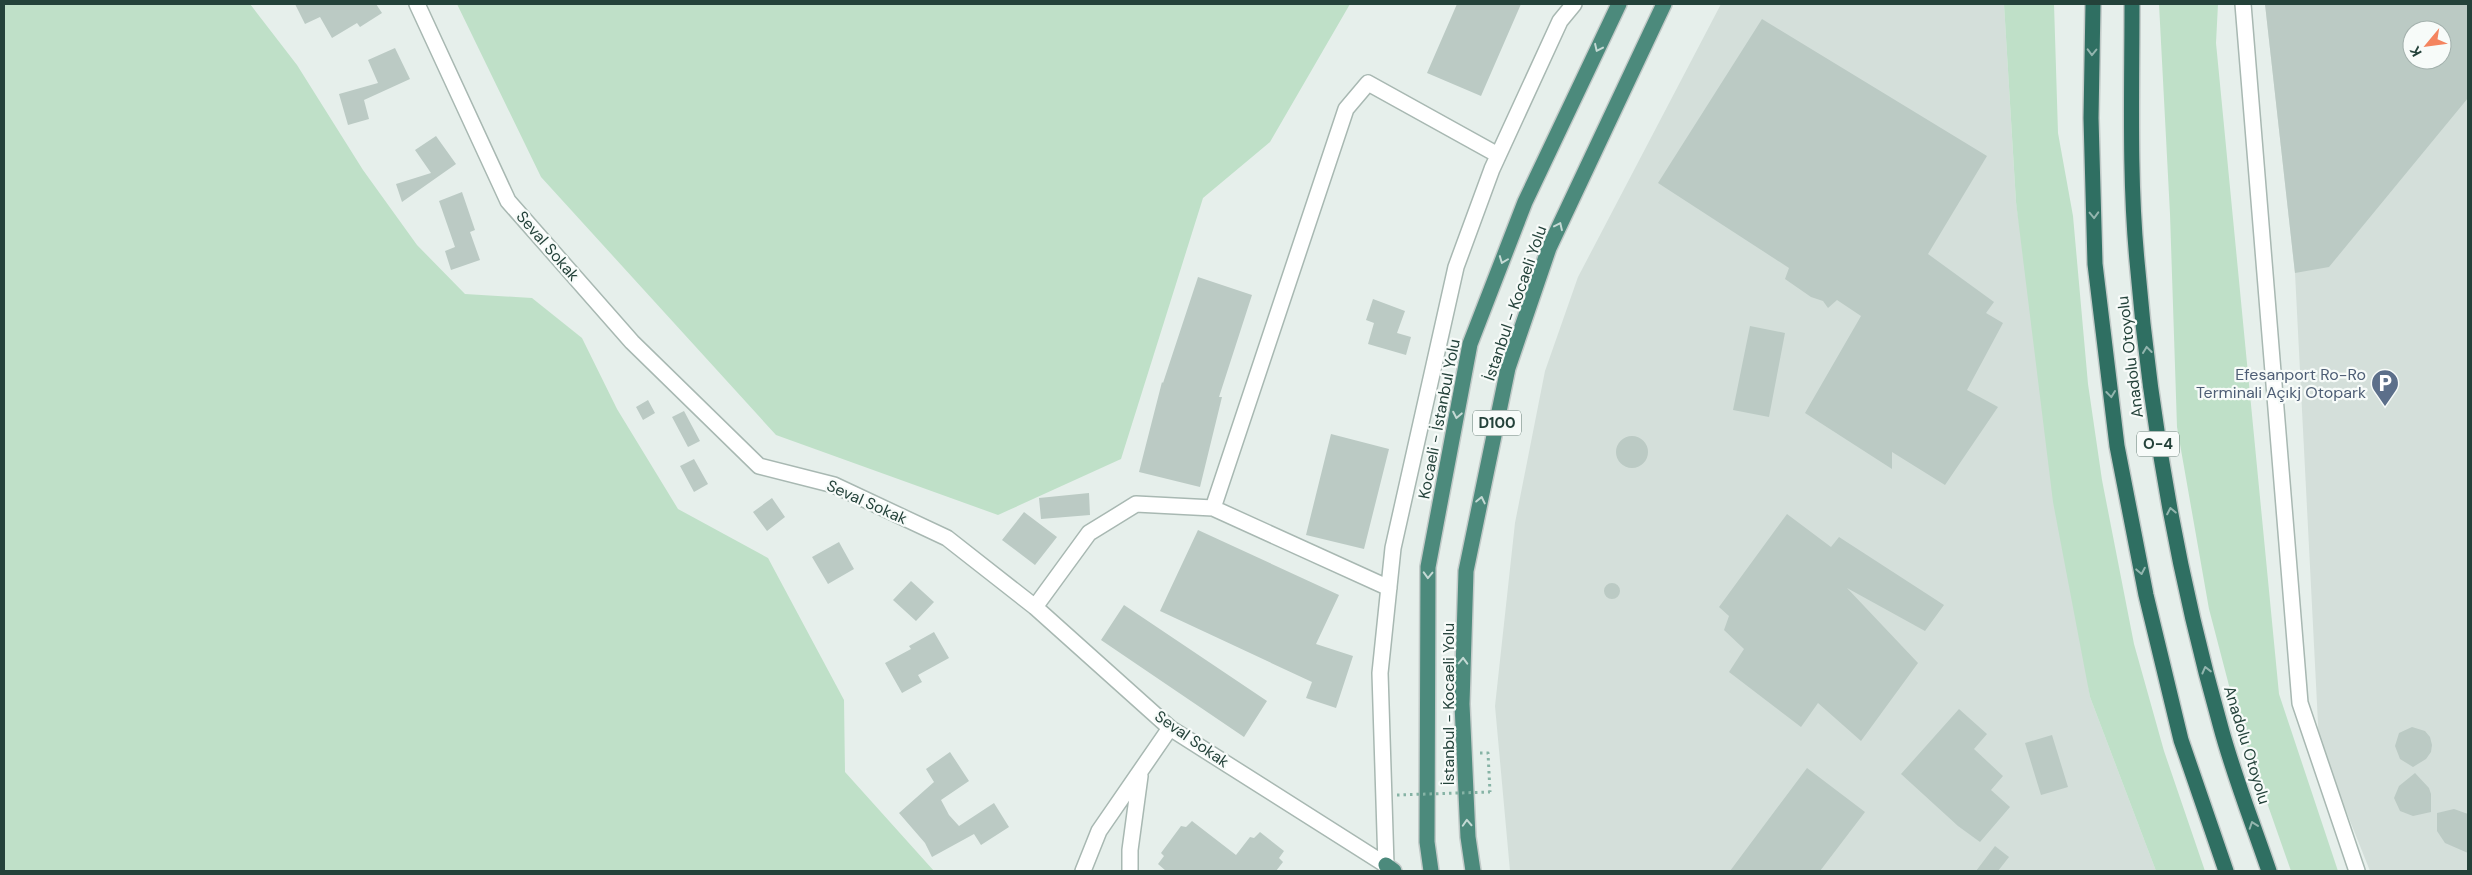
<svg xmlns="http://www.w3.org/2000/svg" width="2472" height="875" viewBox="0 0 2472 875" font-family="'DM Sans',sans-serif">
  <style>
    .built { fill: #d4dfda; fill-rule: evenodd }
    .green { fill: #bfe0c8 }
    .building { fill: #bbcac4; fill-rule: evenodd }
    .lines { fill: none; stroke-linecap: round; stroke-linejoin: round }
    .minor-casing { stroke: #a8b8b2; stroke-width: 18 }
    .trunk-casing { stroke: #c2cac8; stroke-width: 18 }
    .motorway-casing { stroke: #c2cac8; stroke-width: 18 }
    .path { stroke: #86b3a5; stroke-width: 3; stroke-dasharray: 2.5 4; stroke-linecap: butt }
    .minor { stroke: #fff; stroke-width: 15 }
    .trunk { stroke: #4c8a7c; stroke-width: 15 }
    .motorway { stroke: #2f6f62; stroke-width: 15 }
    .path-bridge { stroke: #86b3a5; stroke-width: 3; stroke-dasharray: 2.5 4; stroke-linecap: butt }
    .oneway { stroke: #c4d9d4 }
    .oneway2 { stroke: #93b5ae }
    .labels { text-anchor: middle; dominant-baseline: central; stroke-width: 4.5; stroke-linejoin: round; paint-order: stroke }
    .shield { fill: #f7fbf9; stroke: #637a73; stroke-width: 1 }
    .shield-label { font-size: 15px; font-weight: bold; fill: #24423a }
    .street-label { font-size: 16px; fill: #24423a; stroke: #f7fbf9 }
    .service-label { font-size: 16px; fill: #4e5e75; stroke: #f7fbf9; text-anchor: end }
  </style>
  <rect width="100%" height="100%" fill="#e6efeb"/>
  <path class="built" d="M1721,4H2004L2016,202L2090,697L2156,871H1510L1495,706L1515,523L1545,371L1578,277Z
    M2265,4H2468V871H2370L2319,743L2295,273ZM2412,30H2442V60H2412Z"/>
  <path class="green" d="M4,4H250L297,65L363,170L417,245L465,294L532,298L582,338L617,409L678,509L768,558L844,700L845,772L934,871H4Z
    M457,4H1350L1270,142L1203,198L1121,459L998,515L776,435L541,177Z
    M2004,4H2054L2058,133L2073,216L2088,384L2102,480L2134,644L2164,751L2205,871H2156L2090,697L2053,502L2016,202Z
    M2159,4H2218L2216,43L2279,694L2338,871H2291L2238,720L2209,609L2177,427L2170,214Z"/>
  <path class="building" d="M295,4H376L382,13L360,27L357,23L332,38L320,17L305,24Z
    M1457,4H1521L1481,96L1427,73Z
    M2265,4H2468V98L2329,267L2295,273ZM2412,30H2442V60H2412Z
    M1762,19L1987,156L1928,254L1994,302L1986,313L2003,323L1967,390L1998,407L1945,485L1892,452V469L1805,413L1861,316L1837,300L1828,308L1823,301L1811,297L1785,279L1789,268L1658,183Z
    M395,48L410,79L364,100L369,119L348,125L339,94L378,83L368,60Z
    M436,136L456,164L402,202L396,184L431,173L415,150Z
    M462,192L475,230L470,232L480,260L451,270L445,251L455,247L439,201Z
    M1198,277L1252,295L1219,397H1222L1200,487L1139,472L1162,382L1163,383Z
    M1373,299L1405,311L1397,333L1411,337L1406,355L1368,344L1374,323L1366,320Z
    M1750,326L1785,333L1769,417L1733,410Z
    M648,400L655,413L643,420L636,407Z
    M684,411L700,441L688,447L672,417Z
    M1331,434L1389,449L1364,549L1306,535Z
    M1616 452a16 16 0 1 1 32 0a16 16 0 1 1-32 0Z
    M694,459L708,484L694,492L680,466Z
    M1089,493L1090,515L1041,519L1039,498Z
    M772,498L785,517L767,531L753,512Z
    M1024,512L1057,537L1035,565L1002,540Z
    M1787,514L1831,547L1839,537L1944,605L1925,631L1847,588L1918,663L1861,741L1818,703L1801,727L1729,672L1744,649L1724,630L1729,616L1719,607Z
    M1198,530L1339,595L1316,644L1353,656L1336,708L1306,698L1312,682L1160,611Z
    M839,542L854,569L828,584L812,557Z
    M911,581L934,602L916,621L893,600Z
    M1604 591a8 8 0 1 1 16 0a8 8 0 1 1-16 0Z
    M1124,605L1267,701L1244,737L1101,640Z
    M934,632L949,658L918,675L922,682L902,693L885,663L911,649L909,646Z
    M1959,709L1987,734L1974,749L2003,776L1991,790L2010,807L1980,842L1958,826L1901,774Z
    M2412,727L2425,731L2430,737L2432,745L2431,752L2426,759L2413,767L2400,759L2395,746L2399,733Z
    M2052,735L2068,787L2041,795L2025,743Z
    M950,752L969,781L941,800L949,815L959,826L994,803L1009,827L981,845L974,834L932,857L925,843L899,813L934,782L926,769Z
    M1807,768L1865,812L1820,871H1730Z
    M2415,773L2429,788L2431,794V812L2413,816L2400,811L2394,798L2399,786Z
    M2454,809L2468,814V853L2445,843L2437,831V813Z
    M1192,821L1236,855L1250,837L1254,838L1260,832L1284,851L1279,858L1283,862L1276,871H1166L1158,864L1164,856L1161,853L1181,826L1186,827Z
    M1995,846L2009,857L1998,871H1976Z"/>
  <g class="lines">
    <g class="minor-casing">
      <path id="minor" d="M417,4L508,201L632,342L759,466L834,485L947,538L1035,607L1170,728L1386,865
        M2243,4L2300,703L2357,871
        M1213,508L1346,109L1368,83L1498,155
        M1035,607L1089,533L1136,504L1213,508L1389,588
        M1386,865L1380,673L1393,548L1456,267L1492,169L1560,21L1574,4
        M1083,871L1099,831L1170,728
        M1130,871V850L1140,776"/>
    </g>
    <g class="trunk-casing">
      <path id="trunk" d="M1386,865L1394,871
        M1431,871L1427,842L1428,567L1470,344L1525,202L1619,4
        M1473,871L1468,837L1462,704L1466,571L1508,368L1549,248L1664,4"/>
    </g>
    <g class="motorway-casing">
      <path id="motorway" d="M2093,4L2091,118L2095,264L2117,446L2146,595L2181,740L2226,871
        M2132,4C2132,89 2129,176 2137,261C2150,418 2178,576 2221,728C2234,776 2253,824 2269,871"/>
    </g>
    <path class="path" d="M1480,753H1488L1490,792"/>
    <use href="#minor" class="minor"/>
    <use href="#trunk" class="trunk"/>
    <use href="#motorway" class="motorway"/>
    <path class="path-bridge" d="M1397,795L1490,792"/>
  </g>
  <defs><path id="oneway-chevron" d="M-2-3.5L2.5 0L-2 3.5" fill="none" stroke-width="1.6" stroke-linecap="round" stroke-linejoin="round" transform="scale(1.25)"/></defs>
  <g class="oneway">
    <use href="#oneway-chevron" transform="translate(1598 48) rotate(115)"/>
    <use href="#oneway-chevron" transform="translate(1559 226) rotate(-65)"/>
    <use href="#oneway-chevron" transform="translate(1503 260) rotate(111)"/>
    <use href="#oneway-chevron" transform="translate(1457 415) rotate(101)"/>
    <use href="#oneway-chevron" transform="translate(1481 500) rotate(-78)"/>
    <use href="#oneway-chevron" transform="translate(1428 575) rotate(92)"/>
    <use href="#oneway-chevron" transform="translate(1463 661) rotate(-88)"/>
    <use href="#oneway-chevron" transform="translate(1467 823) rotate(-93)"/>
  </g>
  <g class="oneway2">
    <use href="#oneway-chevron" transform="translate(2092 52) rotate(91)"/>
    <use href="#oneway-chevron" transform="translate(2094 215) rotate(88)"/>
    <use href="#oneway-chevron" transform="translate(2147 350) rotate(-97)"/>
    <use href="#oneway-chevron" transform="translate(2111 394) rotate(83)"/>
    <use href="#oneway-chevron" transform="translate(2171 511) rotate(-101)"/>
    <use href="#oneway-chevron" transform="translate(2141 571) rotate(79)"/>
    <use href="#oneway-chevron" transform="translate(2206 670) rotate(-104)"/>
    <use href="#oneway-chevron" transform="translate(2253 825) rotate(-109)"/>
  </g>
  <defs>
    <g id="parking-pin" transform="scale(1.4375)"><path d="M0 17L-7.5 6A9.5 9.5 0 1 1 7.5 6Z" fill="#5c6f8a" stroke="#f7fbf9"/><path d="M-3.5-5.5H1a3.5 3.5 0 0 1 0 7H-1V5.5H-3.5ZM-1-3.4V-.6H.8a1.4 1.4 0 0 0 0-2.8Z" fill="#fff"/></g>
  </defs>
  <g fill-rule="evenodd">
    <use href="#parking-pin" x="2385" y="383"/>
  </g>
  <g class="labels">
    <g class="shield">
      <rect x="1473" y="410.5" width="48" height="25" rx="4"/>
      <rect x="2137" y="431.5" width="42" height="25" rx="4"/>
    </g>
    <g class="shield-label">
      <text x="1497" y="423">D100</text>
      <text x="2158" y="444">O-4</text>
    </g>
    <g class="street-label">
      <text transform="translate(548 246) rotate(49)">Seval Sokak</text>
      <text transform="translate(1515 303) rotate(-71)">İstanbul - Kocaeli Yolu</text>
      <text transform="translate(2130 357) rotate(-97)">Anadolu Otoyolu</text>
      <text transform="translate(1439 419) rotate(-79)">Kocaeli - İstanbul Yolu</text>
      <text transform="translate(867 502) rotate(24)">Seval Sokak</text>
      <text transform="translate(1448 704) rotate(-90)">İstanbul - Kocaeli Yolu</text>
      <text transform="translate(1192 739) rotate(35)">Seval Sokak</text>
      <text transform="translate(2247 745) rotate(73)">Anadolu Otoyolu</text>
    </g>
    <g class="service-label">
      <text x="2366" y="374">Efesanport Ro-Ro<tspan x="2366" dy="18">Terminali Açıkj Otopark</tspan></text>
    </g>
  </g>
  <rect width="2472" height="875" fill="none" stroke="#24423a" stroke-width="10"/>
  <g transform="translate(2427 45) rotate(241)"><circle r="24" fill="#f7fbf9" stroke="#a3b1ad"/>
  <path d="M0-4L9 19L0 12L-9 19Z" fill="#f4845f"/>
  <text y="-8" font-size="14" font-weight="bold" text-anchor="middle" fill="#24423a">K</text>
  </g>
</svg>
